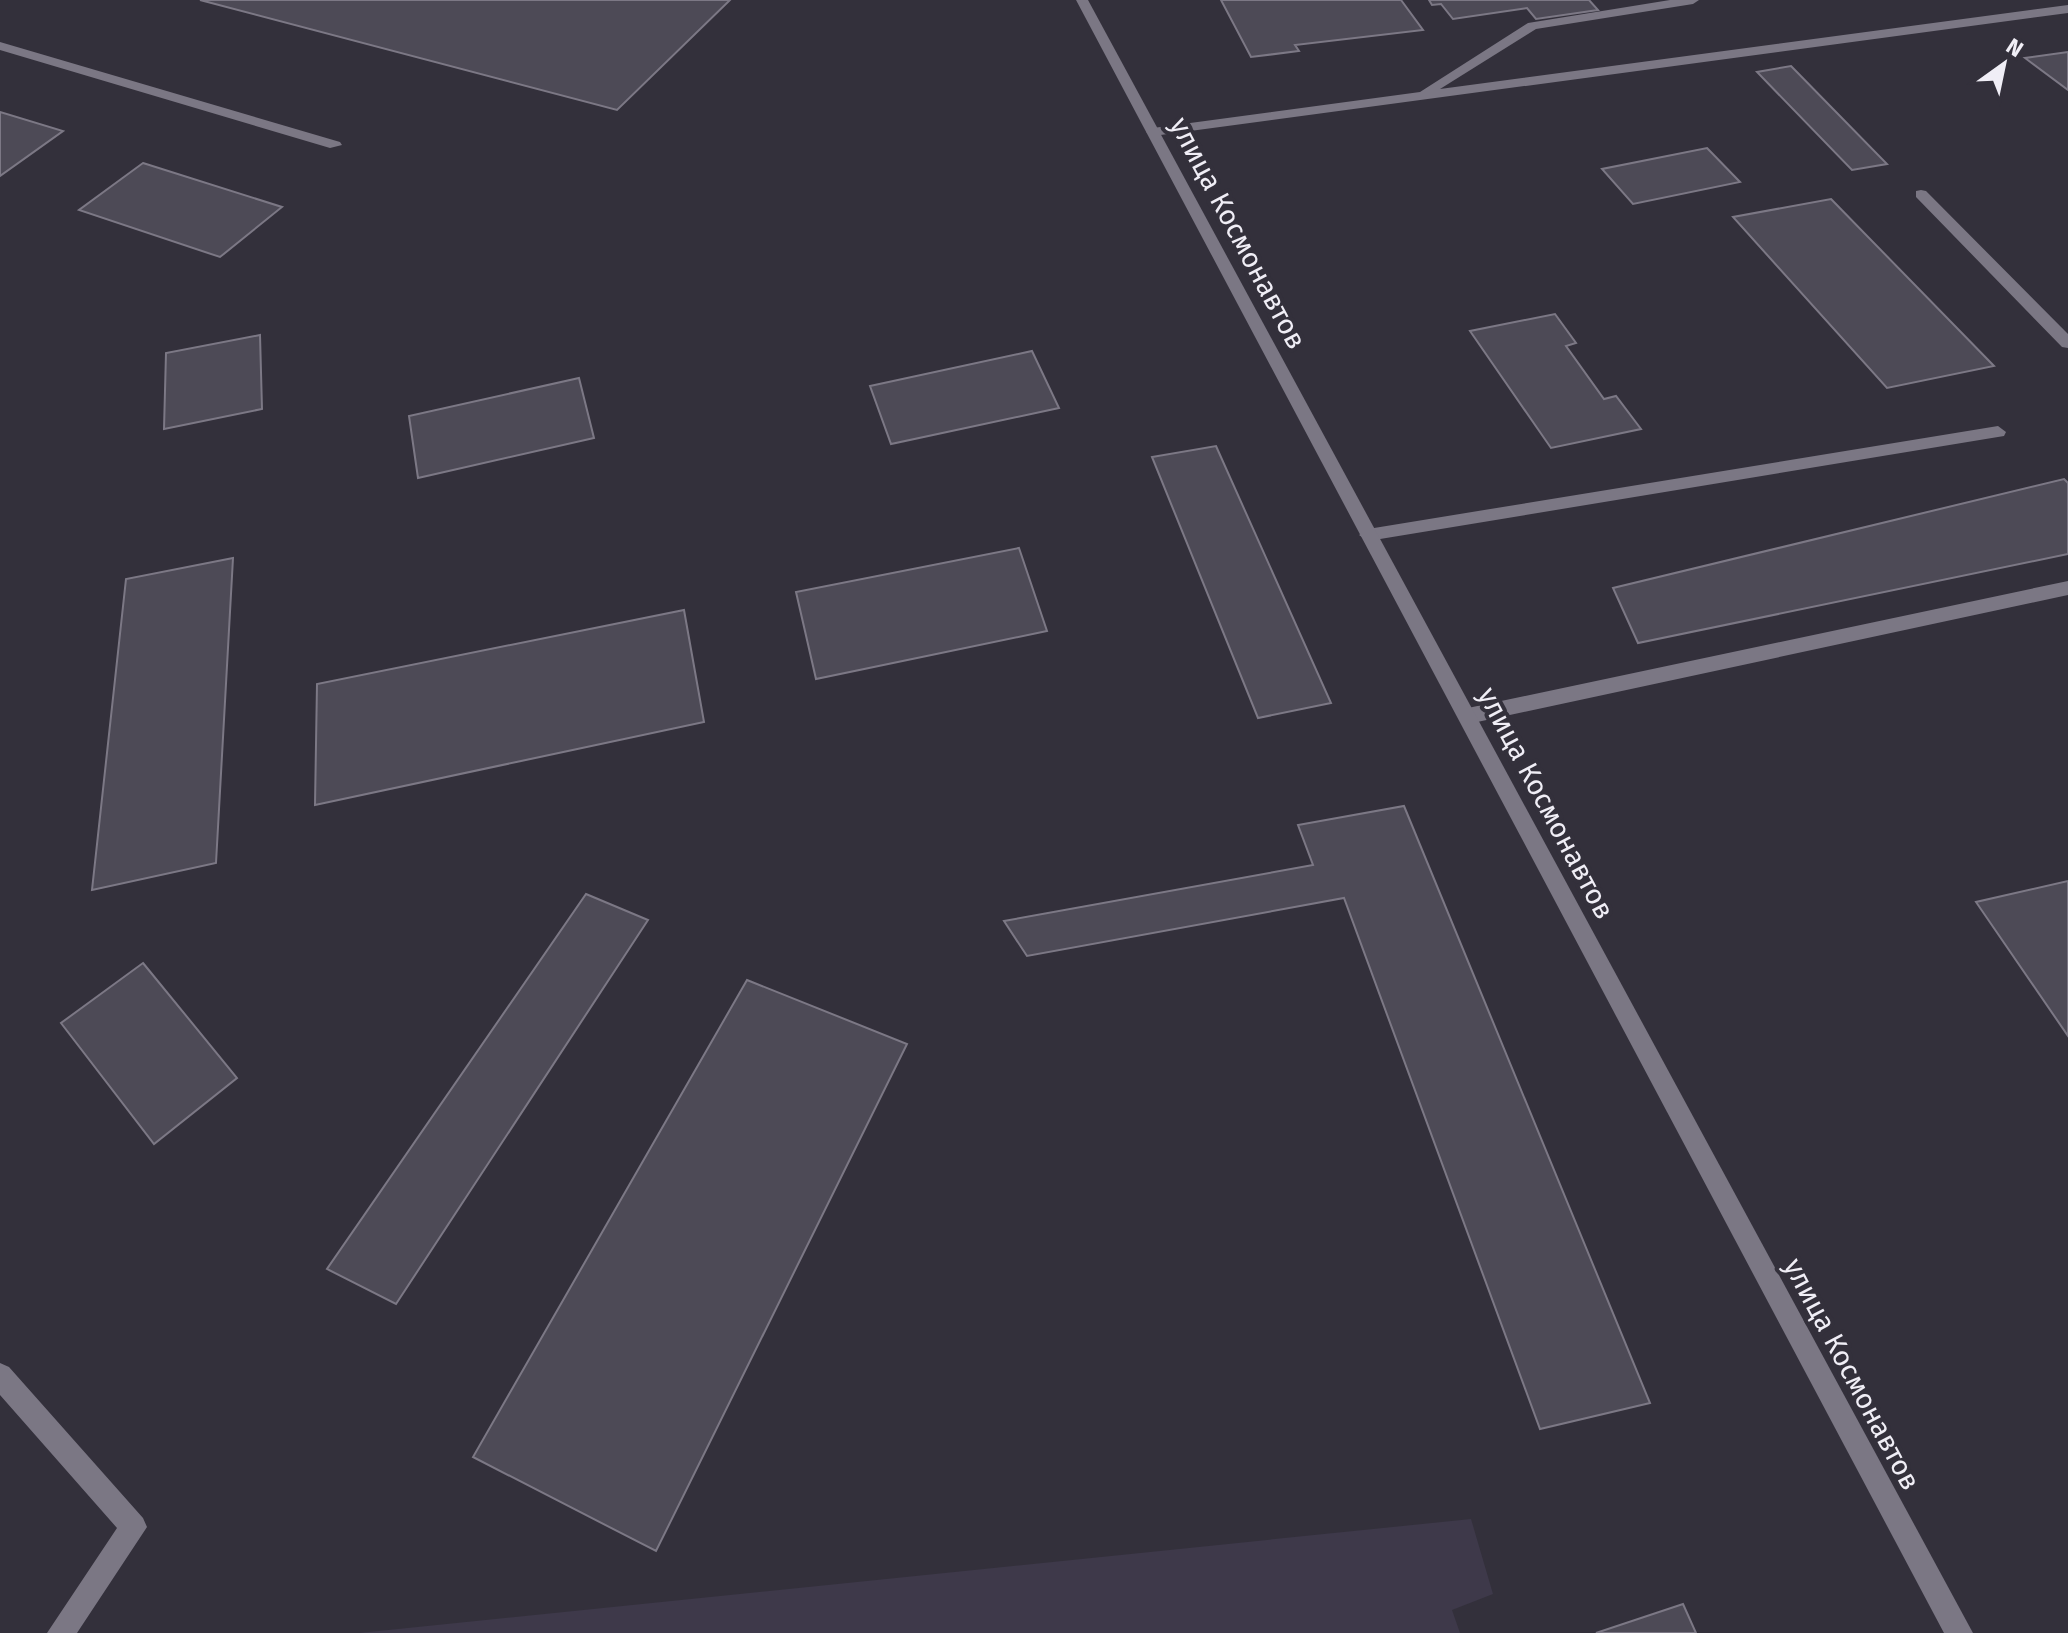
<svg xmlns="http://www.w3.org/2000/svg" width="2068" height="1633" viewBox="0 0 2068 1633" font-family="'Fira Sans',sans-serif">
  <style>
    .built { fill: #3e394a }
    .building { fill: #4d4a56; stroke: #7c7885; stroke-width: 2 }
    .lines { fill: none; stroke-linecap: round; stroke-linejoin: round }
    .lane { fill: #7b7784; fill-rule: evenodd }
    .secondary { fill: #7b7784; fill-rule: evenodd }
    .labels { text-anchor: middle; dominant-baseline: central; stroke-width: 8; stroke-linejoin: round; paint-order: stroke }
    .street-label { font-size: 28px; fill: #f0eef6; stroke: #33303b }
  </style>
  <rect width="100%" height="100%" fill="#33303b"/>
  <path class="built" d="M1471,1519L1493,1594L1452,1610L1460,1633H359Z"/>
  <path class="building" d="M200,0H730L617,110Z
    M1221,0H1401L1423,30L1295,45L1299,51L1251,57Z
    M1429,0H1589L1598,10L1536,19L1527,8L1453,19L1441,4L1432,5Z
    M2068,52V90L2025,58Z
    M1791,66L1887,164L1852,170L1757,72Z
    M0,112L63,131L0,176Z
    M1707,148L1740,182L1633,204L1602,169Z
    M143,163L282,207L220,257L79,210Z
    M1831,199L1994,366L1887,388L1733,217Z
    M1555,314L1576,343L1566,346L1604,399L1616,396L1641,429L1551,448L1470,331Z
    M260,335L262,409L164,429L166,353Z
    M1032,351L1059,408L891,444L870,386Z
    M579,378L594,438L418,478L409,416Z
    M1216,446L1331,703L1258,718L1152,457Z
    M2064,479L2068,483V554L1638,643L1613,588Z
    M1019,548L1047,631L816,679L796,592Z
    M233,558L216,863L92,890L126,579Z
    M684,610L704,722L315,805L317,684Z
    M1404,806L1650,1403L1540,1429L1344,898L1027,956L1004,921L1313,865L1298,825Z
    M2068,881V1036L1976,902Z
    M586,894L648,920L396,1304L327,1269Z
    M143,963L237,1078L154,1144L61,1023Z
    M747,980L907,1044L656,1551L473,1457Z
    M1683,1604L1696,1633H1596Z"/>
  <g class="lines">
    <path class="lane" d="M1670,0H1699L1693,4L1536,29L1440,89L2068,5V13L1153,136L1146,132L1153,128L1420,92L1528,23Z
      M0,42L340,142L342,145L330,148L0,50Z
      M1921,190L1926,191L2068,334V348L2062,347L1916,197V191Z
      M1998,426L2006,432L2004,436L1368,541L1359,535L1368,529Z
      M2068,581V595L1468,724L1461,722L1458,716L1461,710L1468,708Z
      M0,1363L9,1367L143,1518L147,1527L77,1633H47L117,1528L0,1395Z"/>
    <path class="secondary" d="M1076,0H1088L1973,1633H1944Z"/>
  </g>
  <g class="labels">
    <g class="street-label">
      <text transform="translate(1238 233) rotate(62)">улица Космонавтов</text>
      <text transform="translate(1546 803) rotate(62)">улица Космонавтов</text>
      <text transform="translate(1852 1374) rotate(62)">улица Космонавтов</text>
    </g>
  </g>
  <g transform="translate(2004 64) rotate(33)" stroke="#33303b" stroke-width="6" paint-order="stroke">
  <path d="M0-6L14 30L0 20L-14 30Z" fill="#f0eef6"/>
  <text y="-12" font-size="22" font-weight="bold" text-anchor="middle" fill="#f0eef6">N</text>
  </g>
</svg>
